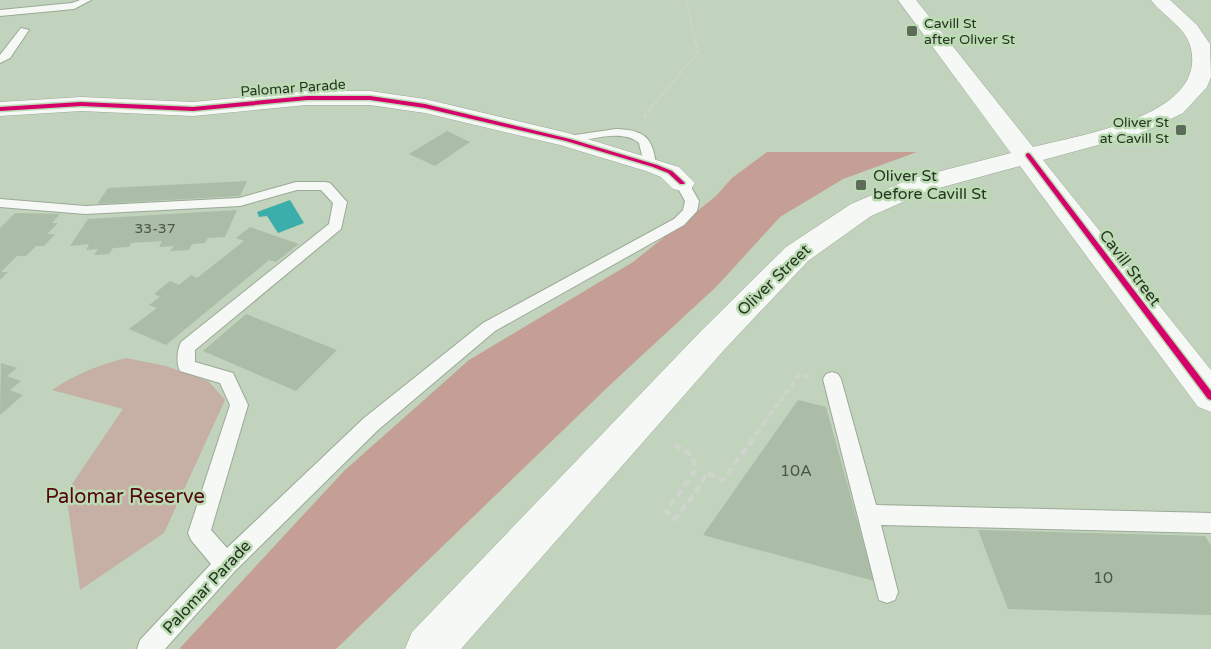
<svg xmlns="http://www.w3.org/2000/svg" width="1211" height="649" viewBox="0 0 1211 649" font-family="'Varela Round',sans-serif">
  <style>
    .green { fill: #c6afa5 }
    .forest { fill: #c59e95 }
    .water { fill: #3badaa }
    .building { fill: #abbca7 }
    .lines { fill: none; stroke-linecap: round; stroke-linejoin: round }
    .lane-casing { stroke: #9ba997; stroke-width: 2 }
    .street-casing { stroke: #9ba997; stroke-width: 1 }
    .secondary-casing { stroke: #9ba997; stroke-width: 1 }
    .path-far3 { stroke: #ced4cc; stroke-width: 2; stroke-dasharray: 4 1.5; stroke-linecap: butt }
    .path-far2 { stroke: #ced4cc; stroke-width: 3; stroke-dasharray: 4.5 2; stroke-linecap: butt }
    .path-far1 { stroke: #ced4cc; stroke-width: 4; stroke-dasharray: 6 3; stroke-linecap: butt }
    .path { stroke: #ced4cc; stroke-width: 4.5; stroke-dasharray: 8 4; stroke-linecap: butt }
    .lane { fill: #f6f8f5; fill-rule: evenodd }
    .street { fill: #f6f8f5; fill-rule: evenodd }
    .secondary { fill: #f6f8f5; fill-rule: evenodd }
    .cycleway-casing { stroke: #bcdcb3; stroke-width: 3 }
    .cycleway { fill: #d6006c; fill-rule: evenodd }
    .poi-dot { fill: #5d6c59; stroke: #bcdcb3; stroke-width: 2 }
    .labels { text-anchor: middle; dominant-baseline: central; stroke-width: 5; stroke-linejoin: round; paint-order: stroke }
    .far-poi-label { font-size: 14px; fill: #273424; stroke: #bcdcb3; text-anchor: start }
    .far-street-label { font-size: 14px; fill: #273424; stroke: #bcdcb3 }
    .number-label { font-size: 14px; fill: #495846 }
    .poi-label { font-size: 16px; fill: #273424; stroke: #bcdcb3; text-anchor: start }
    .street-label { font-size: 16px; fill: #273424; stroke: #bcdcb3 }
    .near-number-label { font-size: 16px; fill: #495846 }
    .near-park-label { font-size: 20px; fill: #550514; stroke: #bcdcb3 }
  </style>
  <rect width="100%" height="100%" fill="#c1d3bc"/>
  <path class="green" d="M126,358L166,366L208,381L225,400L164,533L80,590L66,493L123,409L52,390C76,374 98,365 126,358Z"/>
  <path class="forest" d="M767,152H917L843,179L780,217L717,286L611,384L336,649H179L344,471L469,360L633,262L716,196L732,178Z"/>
  <path class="water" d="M290,200L304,223L278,233L267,216L259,217L257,212Z"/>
  <path class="building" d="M447,131L470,142L435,166L409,154Z
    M247,181L240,196L97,204L108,188Z
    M237,210L225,237L208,238L205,243L192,244L189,250L170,251L174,246L159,247L162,241L131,243L129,247L113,248L109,254L94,255L98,249L86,250L89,244L70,246L88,219Z
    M15,213L60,214L52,223H58L47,234H55L44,246H36L26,256H17L1,272H8L0,280V228Z
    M250,227L299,244L276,262L269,260L166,345L129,329L157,308L149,305L160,297L154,294L170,281L179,285L191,275L197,278L244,241L236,238Z
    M246,314L337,350L296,391L203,351Z
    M1,363L17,368L7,376L21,381L10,390L23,395L0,415Z
    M798,400L826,407L874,581L703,535Z
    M978,530L1205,536L1211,546V615L1008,609Z"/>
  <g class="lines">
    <g class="lane-casing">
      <path id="lane" d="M80,0H91L74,9L0,16V10L72,3Z
        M21,28L29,30L10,58L0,63V55Z
        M616,129C644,130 653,137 656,165L655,168H645L639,143C623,128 587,140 568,144L562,140L568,136Z
        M682,179L687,180L699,201L697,211L684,225L495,331L378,430L234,572L165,649H137L140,640L211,564L191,540L188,533L230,405L220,383L180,371C176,363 177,350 181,342L329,224L333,203L321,190H297L240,206L85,214L0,207V199L85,206L239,198L296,182H325L330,183L347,202L341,229L195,350V362L233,373L248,405L211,530L227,548L364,418L483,323L674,219L683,210L685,201L675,183Z
        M832,372L838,374L841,379L876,505L1211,513V533L881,525L898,592L895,600L887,603L879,600L823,379L826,374Z"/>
    </g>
    <g class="street-casing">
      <path id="street" d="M307,91H370L425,99L568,133L679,167L695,183L691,189L682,191L673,189L661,177L646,171L560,145L425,113L370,105H307L193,116L81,111L0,116V102L81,97L193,102Z"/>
    </g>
    <g class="secondary-casing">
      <path id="secondary" d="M898,0H916L1033,147C1079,135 1211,116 1190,45C1185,27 1162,15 1151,0H1170L1197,25L1210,44L1211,77L1207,87L1183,113L1142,133L1043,160L1211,370V412L1198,407L1020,166L928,191L871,216L808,261L724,350L461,649H405L412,632L700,332L786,247L851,204L910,179L1011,153Z"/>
    </g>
    <path class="path-far3" d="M651,108L698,52L686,0"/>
    <path class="path-far2" d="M644,117L652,107"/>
    <path class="path-far1" d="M764,423L799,375L810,377"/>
    <path class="path" d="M674,444L693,456L694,472L666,511L675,519L699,488L706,473L723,480L765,422"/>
    <use href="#lane" class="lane"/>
    <use href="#street" class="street"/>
    <use href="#secondary" class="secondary"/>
    <g class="cycleway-casing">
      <path id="cycleway" d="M307,96H370L425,104L570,139L657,165L672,171L685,183L684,184H680L668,173L653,167L566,141L425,108L370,100H307L193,111L81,106L0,111V107L81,102L193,107Z
        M1028,153L1030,154L1211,391V400L1208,399L1026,156V154Z"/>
    </g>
    <use href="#cycleway" class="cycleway"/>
  </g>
  <g class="poi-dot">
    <rect x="906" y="25" width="12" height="12" rx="3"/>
    <rect x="1175" y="124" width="12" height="12" rx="3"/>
    <rect x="855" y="179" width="12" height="12" rx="3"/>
  </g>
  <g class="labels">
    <g class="far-poi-label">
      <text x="924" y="23">Cavill St<tspan x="924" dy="16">after Oliver St</tspan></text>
      <text x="1169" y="122" text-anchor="end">Oliver St<tspan x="1169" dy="16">at Cavill St</tspan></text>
    </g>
    <g class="far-street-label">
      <text transform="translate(293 88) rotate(-4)">Palomar Parade</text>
    </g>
    <g class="number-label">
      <text x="155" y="228">33-37</text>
    </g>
    <g class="poi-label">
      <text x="873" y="176">Oliver St<tspan x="873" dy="18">before Cavill St</tspan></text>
    </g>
    <g class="street-label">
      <text transform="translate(1130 268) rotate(53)">Cavill Street</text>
      <text transform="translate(774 280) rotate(-44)">Oliver Street</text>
      <text transform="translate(207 587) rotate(-47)">Palomar Parade</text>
    </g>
    <g class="near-number-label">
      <text x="796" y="471">10A</text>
      <text x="1103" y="578">10</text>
    </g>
    <g class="near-park-label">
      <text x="125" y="497">Palomar Reserve</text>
    </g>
  </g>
</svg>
